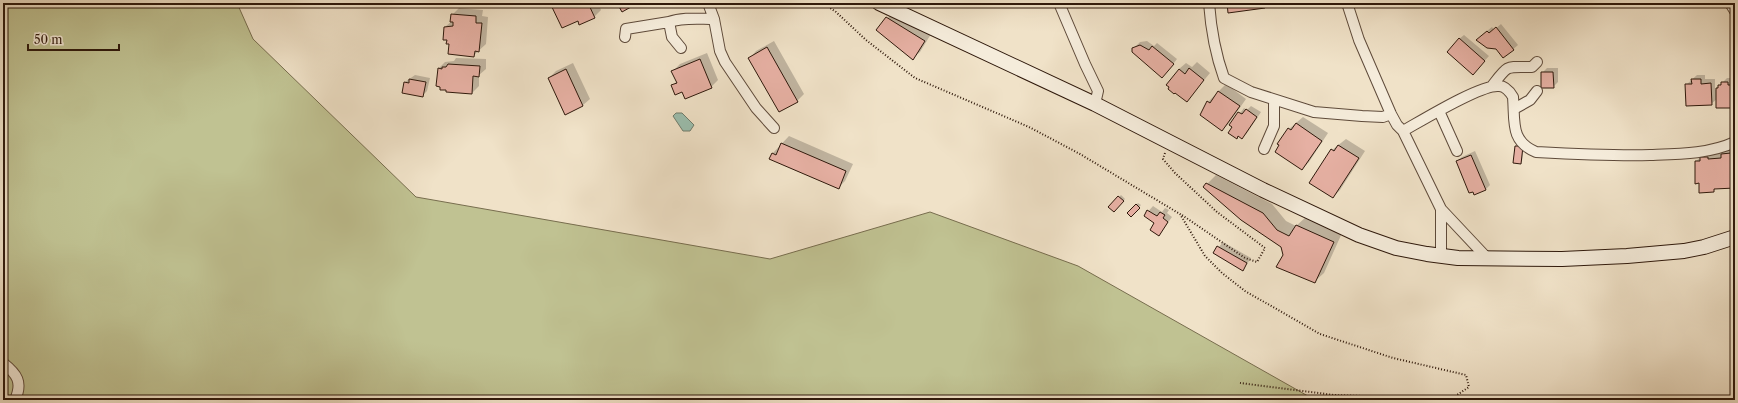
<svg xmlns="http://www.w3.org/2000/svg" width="1738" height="403" viewBox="0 0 1738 403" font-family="'Libre Caslon Text',serif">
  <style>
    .green { fill: #c0c292; stroke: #776d4e }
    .water { fill: #9bbfaf; stroke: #6f7c6d }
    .shadow { fill: #0003 }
    .building { fill: #e6b0a3; stroke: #2e180b }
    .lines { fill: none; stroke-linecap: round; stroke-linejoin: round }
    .street-casing { stroke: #5e4a3a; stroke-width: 12 }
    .secondary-casing { stroke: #2e180b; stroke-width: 16 }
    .path { stroke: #2e180b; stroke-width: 2; stroke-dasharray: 1 2; stroke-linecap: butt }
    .street { stroke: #f5ecdb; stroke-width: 10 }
    .secondary { stroke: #f5ecdb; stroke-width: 14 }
  </style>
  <rect width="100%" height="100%" fill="#f0e2c8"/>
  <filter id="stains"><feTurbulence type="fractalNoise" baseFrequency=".005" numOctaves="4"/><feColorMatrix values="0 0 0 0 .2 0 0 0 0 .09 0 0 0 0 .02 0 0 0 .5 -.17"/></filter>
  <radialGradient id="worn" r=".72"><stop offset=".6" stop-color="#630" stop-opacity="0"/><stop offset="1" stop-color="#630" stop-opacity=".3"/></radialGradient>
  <path class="green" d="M3,3H237L253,39L416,197L770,259L930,212L1078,266L1315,400H3Z"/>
  <path class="water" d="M676,113H682L694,125L690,131H683L673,116Z"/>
  <path class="shadow" d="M552,3H598L601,10L594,17L578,20Z
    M1228,3H1269L1265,7Z
    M459,8L483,10L482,16L488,17L486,44L474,55L450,43L445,27L452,21V15Z
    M894,11L931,34L920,52L913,58L877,30Z
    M1501,24L1518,45L1504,57L1482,35L1492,27L1494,30Z
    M1464,35L1489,56L1477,69L1459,39Z
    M774,41L804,94L797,101L750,58L756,51Z
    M1147,41L1154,46L1157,43L1177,59L1167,72L1133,49L1140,42Z
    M707,53L718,80L711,87L683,91L672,86L677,81L673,71L680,64Z
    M456,58L486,59V69L479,75V86L472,93L438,69L445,62L454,61Z
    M1197,62L1210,73L1187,101L1179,69L1186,63L1192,67Z
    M573,63L590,99L583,105L565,113L549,78L556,71Z
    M1547,68H1558V82L1553,87L1542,73Z
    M415,75L430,78L427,91L422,96L403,92L405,82Z
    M1697,75H1705V79H1715V90L1727,78H1732V81H1735V107L1717,99L1711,104L1686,85Z
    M1226,84L1246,99L1229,123L1222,130L1201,115L1208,102Z
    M1251,106L1261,112L1247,133L1242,138L1239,135L1237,137L1233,127L1231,125L1244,108L1247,110Z
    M1303,117L1328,133L1309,162L1302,169L1289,129Z
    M789,136L853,164L845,181L838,188L772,154Z
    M1346,139L1365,151L1340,190L1333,197L1332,150Z
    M1518,144L1524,145L1522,161L1520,163L1516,146Z
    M1735,147V187L1716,188L1713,191L1699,182H1696V161L1703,155L1725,152L1729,148Z
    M1475,151L1490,185L1485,190L1457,161L1462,157Z
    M1216,175L1272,204L1286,221L1296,226L1306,217L1342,233L1324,273L1315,281L1284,255L1282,246L1207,184Z
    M1121,195L1125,199L1114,211L1110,207Z
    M1138,203L1141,205L1131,216L1128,213Z
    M1153,206L1162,212L1165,208L1169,210L1167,213L1172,217L1159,235L1156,223L1145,215Z
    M1223,242L1251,258L1243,270L1214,253Z"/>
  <path class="building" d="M550,3H588L595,18L579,25L578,21L562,28Z
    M617,3H638L622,12Z
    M1227,3H1264L1265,8L1228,13Z
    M451,14L476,16V23H482L479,52L475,51L474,57L448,54L449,44H446L447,40H443L444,27L453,26V22H450Z
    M886,17L925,41L913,60L876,30Z
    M1496,27L1514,50L1503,58L1496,49L1487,48L1476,40L1487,31L1489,33Z
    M1459,38L1485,61L1473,75L1447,52Z
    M1140,45L1149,50L1152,46L1174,64L1162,78L1132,52V48Z
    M767,47L798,102L779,112L748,58Z
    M700,59L712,88L685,99L682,92L675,95L671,85L677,83L671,71Z
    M448,64L480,66L479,77L473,76L472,94L446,92V90H440V87L436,86L438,68L442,69V67H446Z
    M1189,68L1204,80L1187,102L1175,93L1174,94L1168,89L1169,87L1166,85L1179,69L1185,74Z
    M566,69L583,106L565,115L548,78Z
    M1541,72H1553L1554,88H1541Z
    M409,79L426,82L423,97L402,93L404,82L409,83Z
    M1691,79H1701V84L1711,83L1712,105L1686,106L1685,84H1692Z
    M1721,82H1728V85H1735V108H1716V88H1718V85H1721Z
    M1218,91L1240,106L1222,131L1200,115L1207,101L1210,103Z
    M1246,109L1257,117L1242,139L1238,136L1237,139L1228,133L1232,127L1229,125L1238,112L1242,114Z
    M1296,123L1322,141L1302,170L1275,152L1279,145L1277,144L1288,128L1291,130Z
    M781,143L846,171L839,189L769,159L772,153L776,155Z
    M1338,145L1359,158L1333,198L1309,183L1331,149L1334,151Z
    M1515,146H1523L1521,164L1513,163Z
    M1731,153L1732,156H1735V188L1714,189V192L1699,193V183L1695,184V161H1700V157H1708V159L1721,158V154Z
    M1471,155L1486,190L1474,195L1473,192L1469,193L1456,161Z
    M1206,183L1263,213L1277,230L1289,236L1296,225L1334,242L1315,283L1276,267L1283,255L1281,247L1241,220L1203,187Z
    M1118,196L1124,201L1114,212L1108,207Z
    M1136,204L1140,208L1131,217L1127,213Z
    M1147,210L1157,216L1160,212L1165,215L1163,218L1168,222L1159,236L1150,230L1154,223L1144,216Z
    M1217,246L1247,263L1243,271L1213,253Z"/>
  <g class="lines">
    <g class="street-casing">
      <path id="street" d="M708,3L714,19L720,51L725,62L756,108L774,128
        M1059,3L1085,64L1098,91L1095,104
        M1209,3C1211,30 1215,53 1224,78L1251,92L1314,112L1362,116L1383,117L1391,114
        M1347,3L1359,40L1391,114L1397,125L1403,131L1441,209L1488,259
        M1730,3L1735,11
        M625,37L626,29L669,22
        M681,48L672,37L669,22C683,17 699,19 714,19
        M1492,86C1509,64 1505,67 1532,67L1537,62
        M1514,109L1530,100L1537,91
        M1439,111L1457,151
        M1403,131C1421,121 1481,84 1499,86C1505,86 1510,92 1513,97C1515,122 1510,141 1536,152C1574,154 1613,156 1650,155C1679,154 1709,154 1735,142
        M1264,149L1274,126V100
        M1441,209V255
        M3,363C17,374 23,382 15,400"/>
    </g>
    <g class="secondary-casing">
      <path id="secondary" d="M879,3L1095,104L1263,190L1359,235L1396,248L1427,254L1458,258L1562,259L1627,256L1684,251L1704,247L1735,237"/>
    </g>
    <path class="path" d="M823,3L836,12L866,40L915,78L1029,127L1080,154L1180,214L1205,256L1222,273L1245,291L1320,334L1393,358L1466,375L1469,387L1454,397H1393L1334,395L1240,383
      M1165,153L1163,159L1175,173L1217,212L1265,248L1257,262L1245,258L1182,215"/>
    <use href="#street" class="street"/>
    <use href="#secondary" class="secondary"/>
  </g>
  <rect width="1738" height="403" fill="none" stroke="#f0e2c8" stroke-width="16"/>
  <rect x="4" y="4" width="1730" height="395" fill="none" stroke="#2e180b" stroke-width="2"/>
  <rect x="8" y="8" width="1722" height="387" fill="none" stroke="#2e180b"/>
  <path d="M28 44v6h91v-6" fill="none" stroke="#2e180b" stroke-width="2"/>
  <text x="34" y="44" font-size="12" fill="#2e180b" stroke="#f5ecdb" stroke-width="3" paint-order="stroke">50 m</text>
  <rect width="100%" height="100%" filter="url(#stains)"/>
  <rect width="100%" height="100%" fill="url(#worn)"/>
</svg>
